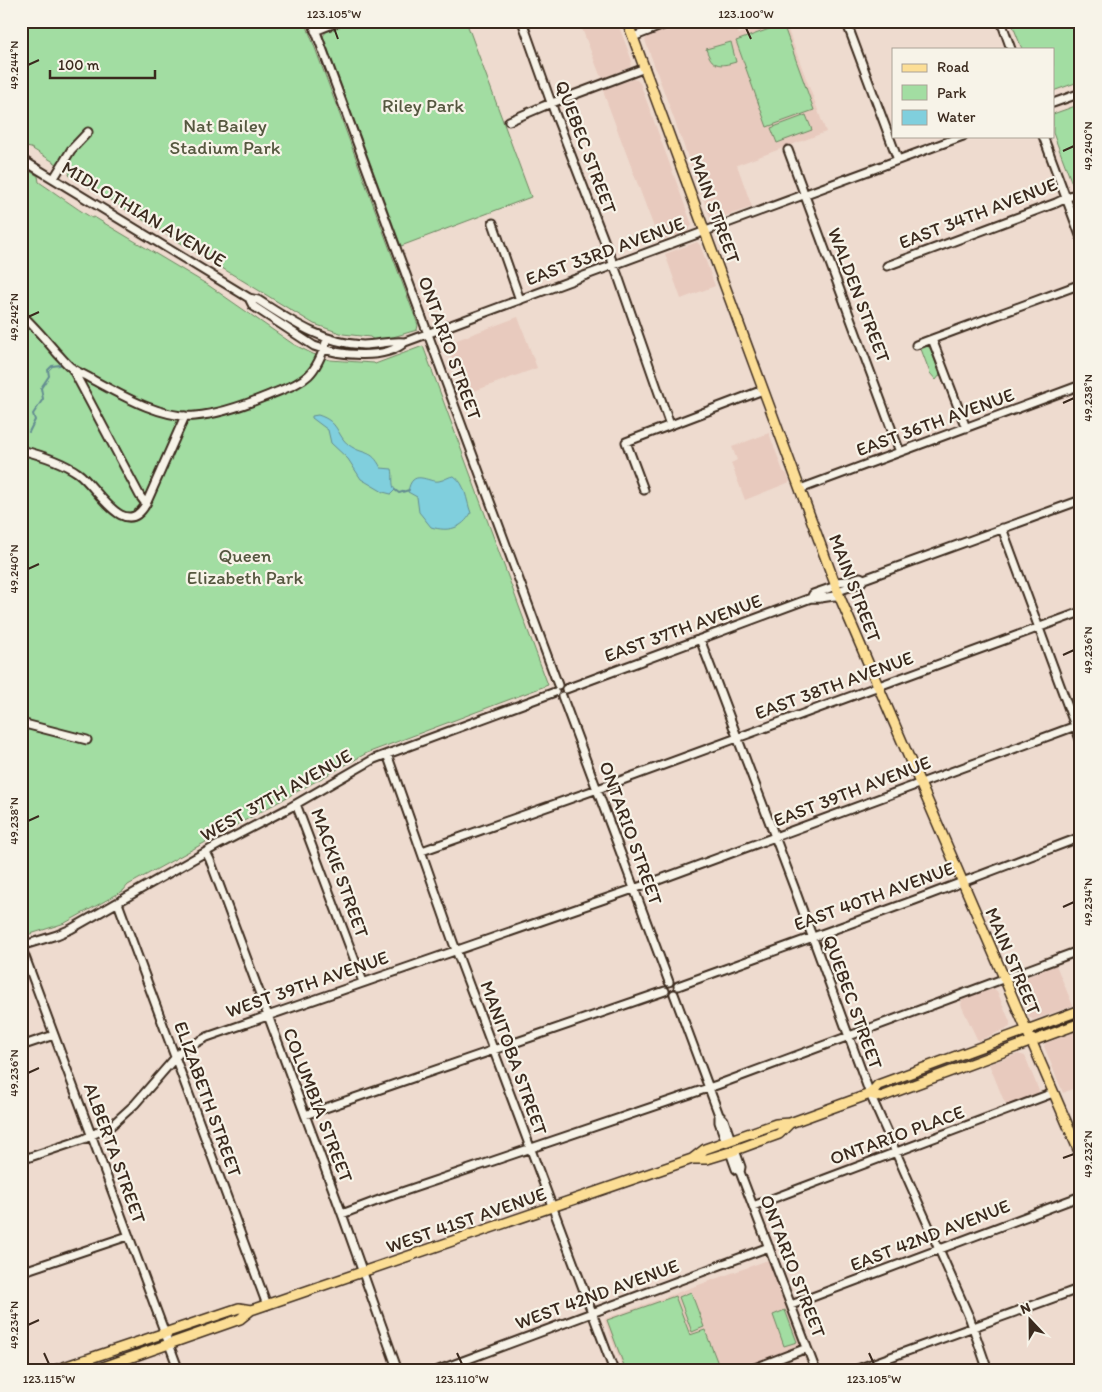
<svg xmlns="http://www.w3.org/2000/svg" width="1102" height="1392" viewBox="0 0 1102 1392" font-family="Itim,sans-serif">
  <style>
    .built { fill: #e8cabe }
    .green { fill: #a2dda2; stroke: #6e8460 }
    .water { fill: #80cfdd; stroke: #648d91 }
    .lines { fill: none; stroke-linecap: round; stroke-linejoin: round }
    .stream { stroke: #648d91; stroke-width: 2 }
    .minor-casing { stroke: #3b2a1e; stroke-width: 11 }
    .major-casing { stroke: #3b2a1e; stroke-width: 12 }
    .minor { stroke: #f7f3e8; stroke-width: 7 }
    .major { stroke: #fcde96; stroke-width: 9 }
    .ticks { fill: none; stroke: #3b2a1e; stroke-width: 2 }
    .labels { text-anchor: middle; dominant-baseline: central; stroke-width: 4.5; stroke-linejoin: round; paint-order: stroke }
    .park-label { font-size: 19px; fill: #55573f; stroke: #f7f3e8 }
    .street-label { font-size: 19px; fill: #3b2a1e; stroke: #f7f3e8 }
    .neatline { fill: none; stroke: #3b2a1e; stroke-width: 2 }
    .ticks-label { font-size: 12px; text-anchor: middle; fill: #3b2a1e }
  </style>
  <rect width="100%" height="100%" fill="#eedbcf"/>
  <filter id="ink" filterUnits="userSpaceOnUse"><feTurbulence type="fractalNoise" baseFrequency=".02" numOctaves="2"/><feDisplacementMap in="SourceGraphic" scale="10" xChannelSelector="R" yChannelSelector="G"/><feConvolveMatrix kernelMatrix="1 2 1 2 8 2 1 2 1" color-interpolation-filters="sRGB"/></filter>
  <g filter="url(#ink)">
    <path class="built" d="M579,21H617L632,61L630,67L604,78L600,75Z
      M701,21H734L739,34L774,21H787L790,29L788,30L826,132L737,165L752,207L714,220L710,217L645,40L648,36L682,24L683,28Z
      M633,79L637,80L640,83L692,225L688,231L659,241L604,94V89Z
      M697,242L700,245L715,286L681,299L665,254Z
      M518,317L537,368L466,394L446,344Z
      M769,433L783,471L787,474L790,482L745,500L731,463L737,460L732,447Z
      M1056,965L1073,1006L1033,1020L1029,1016L1016,985L1017,981Z
      M991,989L997,991L1010,1022V1027L978,1041L961,1005L962,1000Z
      M1078,1031L1081,1034V1085L1063,1093L1044,1046L1046,1043Z
      M1018,1054L1025,1056L1039,1091L1035,1096L1009,1107L1004,1101L989,1064Z
      M768,1260L802,1347L732,1371H624L604,1319Z"/>
    <path class="green" d="M21,21H305L418,325L417,330L393,337L374,340L370,337L343,334L314,324L69,175L70,172L31,148L21,146Z
      M355,21H466L531,197L401,246L323,36L326,32Z
      M1011,21H1081V81L1053,91V49H1022Z
      M783,24L814,110L767,127L736,41Z
      M731,42L736,62C719,67 712,67 706,49Z
      M1081,104V183L1073,186L1053,133V114Z
      M806,115L812,130L777,143L771,128Z
      M21,166L38,176L39,182C57,194 74,207 92,218L94,217L208,285L293,344L313,354L330,360L374,363L375,364L423,346L548,685L367,753L128,885L123,891L65,923L21,937Z
      M922,346H928L931,350L940,375L936,380L930,373L921,349Z
      M691,1292L704,1327L692,1332L679,1297Z
      M675,1296L690,1335L705,1330L720,1369L715,1371H626L607,1320Z
      M785,1310L797,1342L784,1346L773,1315Z"/>
    <path class="water" d="M318,415C340,422 336,435 349,445C364,456 371,448 381,468L392,469C394,476 391,484 395,490L391,494L383,492L361,479L348,459L331,443L328,430L312,418V416Z
      M454,476C466,484 466,500 471,513C462,529 448,532 431,527L419,512L417,497L408,492C412,467 428,483 439,481C445,480 449,476 454,476Z"/>
    <g class="lines">
      <path class="stream" d="M29,432L35,420L33,414L43,399L41,388L49,376L48,370L52,366L60,365
        M395,490L399,493L409,490"/>
      <g class="minor-casing">
        <path id="minor" d="M312,21L558,685
          M522,21L554,111L618,276L670,425
          M846,21L898,160
          M1001,21L1011,49
          M315,31L340,21
          M633,37L674,21
          M1053,103L1081,93
          M509,121L544,106L645,68
          M1043,136L1081,238
          M788,150L900,452
          M21,159L249,298L258,300C291,321 322,343 363,345C377,345 391,340 405,342
          M54,178L71,150L88,132
          M493,223L520,300
          M887,266L1056,203L1081,191
          M249,298L253,306L314,346C338,355 385,361 405,342L963,136
          M21,314C34,326 45,339 57,353C62,358 67,365 73,369C79,373 87,376 93,380C121,395 162,419 195,416C219,414 242,406 264,397C303,381 314,382 327,339
          M932,339L966,428
          M916,345L1081,284
          M72,368L140,496L146,504
          M21,450C41,455 61,461 78,473C97,486 124,542 146,504L185,416
          M800,489L1081,385
          M644,490L626,442L763,390
          M1002,528L1081,742
          M835,582L847,581L860,577L864,579
          M838,591L861,583L864,579L1081,500
          M811,598L813,594L836,586
          M700,639L794,887L870,1094L970,1319L988,1371
          M566,689L811,598C819,600 830,595 840,596
          M562,696L669,982
          M21,723L87,740
          M387,754L453,942L614,1371
          M296,804L363,982
          M422,851L606,786L1081,612
          M206,852L210,860L342,1214L398,1371
          M118,903L267,1305
          M21,946L57,935L71,929L218,845L289,808L374,759L555,692
          M21,946L179,1371
          M678,986L915,900L1081,837
          M674,994L719,1115V1122L726,1142
          M21,1046L54,1035
          M305,1115L665,991
          M719,1115L724,1120L731,1140
          M735,1150L741,1167L740,1172
          M730,1152L736,1169L740,1172L816,1371
          M21,1160L84,1139L112,1125L135,1104L181,1051L207,1037L642,886L1081,724
          M753,1206L1053,1093
          M342,1214L387,1197L717,1085L1081,950
          M21,1272L128,1236
          M791,1305L1081,1196
          M436,1371L769,1247
          M747,1371L807,1348
          M852,1371L1081,1288
          M1067,1371L1081,1366"/>
      </g>
      <g class="major-casing">
        <path id="major" d="M627,21L841,600L1081,1156
          M870,1094L881,1097L1081,1023
          M692,1159H707L730,1152L779,1134L790,1123
          M52,1371L239,1308L251,1310
          M92,1371L240,1319L251,1310L692,1159L705,1149L776,1124L790,1123L870,1094L878,1085L1081,1010"/>
      </g>
      <use href="#minor" class="minor"/>
      <use href="#major" class="major"/>
    </g>
  </g>
  <path class="ticks" d="M334,28L338,39M746,28L751,39M28,65L39,60M1063,151L1074,146M28,317L39,312M1063,403L1074,398M28,569L39,564M1063,655L1074,650M28,821L39,816M1063,907L1074,902M28,1073L39,1068M1063,1158L1074,1154M28,1325L39,1320M44,1353L49,1364M457,1353L462,1364M869,1353L874,1364"/>
  <g class="labels">
    <g class="park-label">
      <text x="423" y="105">Riley Park</text>
      <text x="225" y="125">Nat Bailey<tspan x="225" dy="22">Stadium Park</tspan></text>
      <text x="245" y="555">Queen<tspan x="245" dy="22">Elizabeth Park</tspan></text>
    </g>
    <g class="street-label">
      <text transform="translate(586 147) rotate(69)">QUEBEC STREET</text>
      <text transform="translate(715 209) rotate(70)">MAIN STREET</text>
      <text transform="translate(978 213) rotate(-21)">EAST 34TH AVENUE</text>
      <text transform="translate(144 214) rotate(31)">MIDLOTHIAN AVENUE</text>
      <text transform="translate(605 251) rotate(-20)">EAST 33RD AVENUE</text>
      <text transform="translate(859 295) rotate(69)">WALDEN STREET</text>
      <text transform="translate(450 348) rotate(70)">ONTARIO STREET</text>
      <text transform="translate(935 422) rotate(-20)">EAST 36TH AVENUE</text>
      <text transform="translate(855 588) rotate(69)">MAIN STREET</text>
      <text transform="translate(683 628) rotate(-20)">EAST 37TH AVENUE</text>
      <text transform="translate(834 685) rotate(-20)">EAST 38TH AVENUE</text>
      <text transform="translate(852 791) rotate(-21)">EAST 39TH AVENUE</text>
      <text transform="translate(276 795) rotate(-29)">WEST 37TH AVENUE</text>
      <text transform="translate(631 833) rotate(70)">ONTARIO STREET</text>
      <text transform="translate(340 873) rotate(70)">MACKIE STREET</text>
      <text transform="translate(874 896) rotate(-20)">EAST 40TH AVENUE</text>
      <text transform="translate(1013 961) rotate(67)">MAIN STREET</text>
      <text transform="translate(307 984) rotate(-19)">WEST 39TH AVENUE</text>
      <text transform="translate(853 1002) rotate(70)">QUEBEC STREET</text>
      <text transform="translate(514 1058) rotate(70)">MANITOBA STREET</text>
      <text transform="translate(208 1099) rotate(70)">ELIZABETH STREET</text>
      <text transform="translate(318 1105) rotate(69)">COLUMBIA STREET</text>
      <text transform="translate(897 1135) rotate(-20)">ONTARIO PLACE</text>
      <text transform="translate(115 1153) rotate(70)">ALBERTA STREET</text>
      <text transform="translate(466 1220) rotate(-19)">WEST 41ST AVENUE</text>
      <text transform="translate(930 1235) rotate(-21)">EAST 42ND AVENUE</text>
      <text transform="translate(793 1266) rotate(69)">ONTARIO STREET</text>
      <text transform="translate(597 1294) rotate(-20)">WEST 42ND AVENUE</text>
    </g>
  </g>
  <rect width="1102" height="1392" fill="none" stroke="#f7f3e8" stroke-width="55"/>
  <rect x="892" y="48" width="162" height="90" fill="#f7f3e8" stroke="#aca397"/>
  <rect x="902" y="64" width="25" height="8" fill="#fcde96" stroke="#aca397"/>
  <text x="937" y="72" font-size="15" fill="#3b2a1e">Road</text>
  <rect x="902" y="85" width="25" height="15" fill="#a2dda2" stroke="#aca397"/>
  <text x="937" y="98" font-size="15" fill="#3b2a1e">Park</text>
  <rect x="902" y="110" width="25" height="15" fill="#80cfdd" stroke="#aca397"/>
  <text x="937" y="122" font-size="15" fill="#3b2a1e">Water</text>
  <g transform="translate(1030 1320) rotate(338)" stroke="#f7f3e8" stroke-width="4" paint-order="stroke">
  <path d="M0-4L9 19L0 12L-9 19Z" fill="#3b2a1e"/>
  <text y="-8" font-size="14" font-weight="bold" text-anchor="middle" fill="#3b2a1e">N</text>
  </g>
  <path d="M50 70v8h105v-8" fill="none" stroke="#3b2a1e" stroke-width="2.5"/>
  <text x="58" y="70" font-size="15" fill="#3b2a1e" stroke="#f7f3e8" stroke-width="4" paint-order="stroke">100 m</text>
  <rect x="28" y="28" width="1046" height="1336" class="neatline"/>
  <g class="ticks-label">
    <text x="334" y="18">123.105°W</text>
    <text x="746" y="18">123.100°W</text>
    <text transform="translate(14 65) rotate(-90)" y="4">49.244°N</text>
    <text transform="translate(1088 146) rotate(-90)" y="4">49.240°N</text>
    <text transform="translate(14 317) rotate(-90)" y="4">49.242°N</text>
    <text transform="translate(1088 398) rotate(-90)" y="4">49.238°N</text>
    <text transform="translate(14 569) rotate(-90)" y="4">49.240°N</text>
    <text transform="translate(1088 650) rotate(-90)" y="4">49.236°N</text>
    <text transform="translate(14 821) rotate(-90)" y="4">49.238°N</text>
    <text transform="translate(1088 902) rotate(-90)" y="4">49.234°N</text>
    <text transform="translate(14 1073) rotate(-90)" y="4">49.236°N</text>
    <text transform="translate(1088 1154) rotate(-90)" y="4">49.232°N</text>
    <text transform="translate(14 1325) rotate(-90)" y="4">49.234°N</text>
    <text x="49" y="1383">123.115°W</text>
    <text x="462" y="1383">123.110°W</text>
    <text x="874" y="1383">123.105°W</text>
  </g>
</svg>
